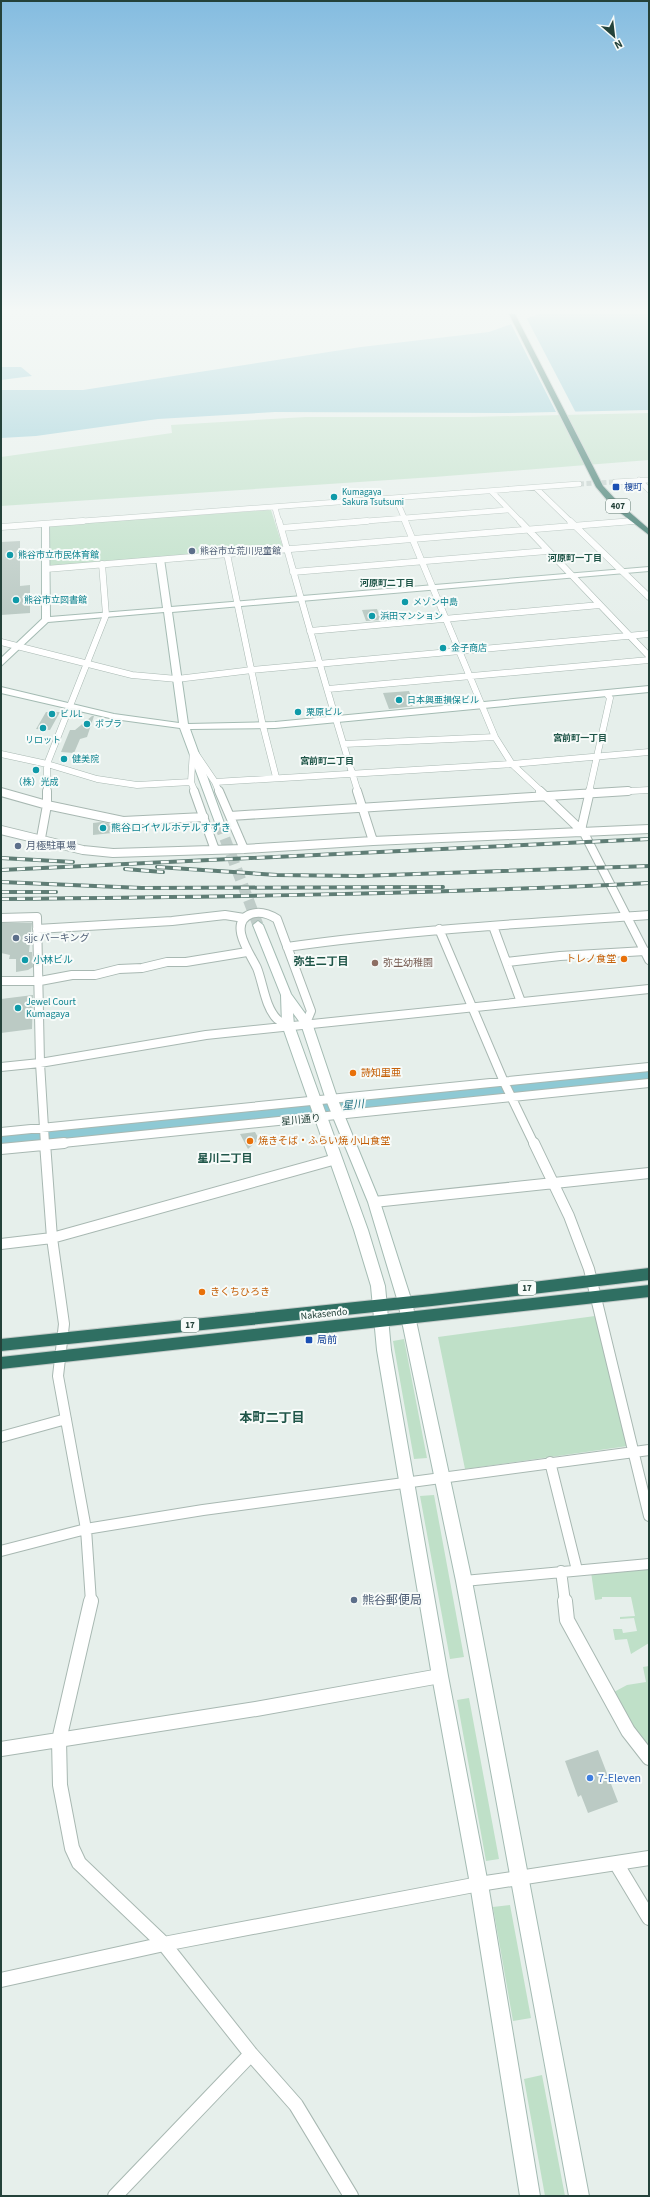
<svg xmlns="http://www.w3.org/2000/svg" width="650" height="2197" viewBox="0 0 650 2197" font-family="'Source Sans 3','Noto Sans JP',sans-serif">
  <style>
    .green { fill: #bfe0c8 }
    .water { fill: #8ec9d4 }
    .pier { fill: #e6efeb }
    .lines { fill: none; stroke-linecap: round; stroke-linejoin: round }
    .river { fill: #8ec9d4; fill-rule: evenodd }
    .building { fill: #bbcac4 }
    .street-tunnel { stroke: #bfccc8; stroke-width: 5; stroke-dasharray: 5 2.5; stroke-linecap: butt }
    .secondary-tunnel { stroke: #bfccc8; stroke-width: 11; stroke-dasharray: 11 5.5; stroke-linecap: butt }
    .street-far4-casing { stroke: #a8b8b2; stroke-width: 6 }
    .street-far3-casing { stroke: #a8b8b2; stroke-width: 7 }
    .street-far2-casing { stroke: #a8b8b2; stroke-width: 10 }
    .street-far1-casing { stroke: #a8b8b2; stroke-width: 12 }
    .street-casing { stroke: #a8b8b2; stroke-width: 16 }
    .secondary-casing { stroke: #a4bbb3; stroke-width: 2 }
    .highway-casing { stroke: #c2cac8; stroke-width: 2 }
    .street-far4 { stroke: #fff; stroke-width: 5 }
    .street-far3 { stroke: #fff; stroke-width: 6 }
    .street-far2 { stroke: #fff; stroke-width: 8 }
    .street-far1 { stroke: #fff; stroke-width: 10 }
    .street { stroke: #fff; stroke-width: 14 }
    .secondary { fill: #fff; fill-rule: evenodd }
    .highway { fill: #2f6f62; fill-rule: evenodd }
    .rail-casing { stroke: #5f7d75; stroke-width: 4 }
    .rail { stroke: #f7fbf9; stroke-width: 2.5; stroke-dasharray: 8; stroke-linecap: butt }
    .transit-dot { fill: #1a4fb4; stroke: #f7fbf9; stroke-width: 1.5 }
    .culture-dot { fill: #0f9aa8; stroke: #f7fbf9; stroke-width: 1.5 }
    .service-dot { fill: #5c6f8a; stroke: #f7fbf9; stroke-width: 1.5 }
    .food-dot { fill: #e8710a; stroke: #f7fbf9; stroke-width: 1.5 }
    .education-dot { fill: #8d6e63; stroke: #f7fbf9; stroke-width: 1.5 }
    .shop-dot { fill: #3f7fe0; stroke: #f7fbf9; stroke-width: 1.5 }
    .labels { text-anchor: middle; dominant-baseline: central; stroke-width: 4; stroke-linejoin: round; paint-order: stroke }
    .far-transit-label { font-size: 9px; fill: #164399; stroke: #f7fbf9; text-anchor: start }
    .far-culture-label { font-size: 9px; fill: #0d838f; stroke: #f7fbf9; text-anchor: start }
    .shield { fill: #f7fbf9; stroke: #637a73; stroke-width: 1 }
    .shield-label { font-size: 9px; font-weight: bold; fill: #24423a }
    .far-service-label { font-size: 9px; fill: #4e5e75; stroke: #f7fbf9; text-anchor: start }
    .far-neighbourhood-label { font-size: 9px; font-weight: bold; fill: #1f5548; stroke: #f7fbf9 }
    .culture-label { font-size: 10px; fill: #0d838f; stroke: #f7fbf9; text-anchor: start }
    .service-label { font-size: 10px; fill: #4e5e75; stroke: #f7fbf9; text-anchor: start }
    .food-label { font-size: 10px; fill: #c56008; stroke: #f7fbf9; text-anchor: start }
    .education-label { font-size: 10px; fill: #785e54; stroke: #f7fbf9; text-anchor: start }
    .street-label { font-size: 10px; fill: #24423a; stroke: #f7fbf9 }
    .transit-label { font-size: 10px; fill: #164399; stroke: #f7fbf9; text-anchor: start }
    .neighbourhood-label { font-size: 11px; font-weight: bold; fill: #1f5548; stroke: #f7fbf9 }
    .water-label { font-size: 11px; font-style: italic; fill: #1c6f80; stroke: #f7fbf9 }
    .near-service-label { font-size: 12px; fill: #4e5e75; stroke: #f7fbf9; text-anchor: start }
    .near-shop-label { font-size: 12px; fill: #366cbe; stroke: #f7fbf9; text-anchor: start }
    .near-neighbourhood-label { font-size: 13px; font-weight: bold; fill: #1f5548; stroke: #f7fbf9 }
  </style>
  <rect width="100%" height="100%" fill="#e6efeb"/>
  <path class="green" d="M649,413V460L434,477L1,506V457L172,433L171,425L306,417H470Z
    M271,510L283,548L50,567V525Z
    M595,1316L628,1446L465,1469L438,1337Z
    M404,1339L427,1458L414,1459L393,1341Z
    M434,1495L464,1657L450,1659L420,1496Z
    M649,1568V1643L631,1654L627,1639L615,1640L613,1629H622L623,1633L637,1631L634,1618L620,1619V1617L635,1616L631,1597H602V1599L595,1600L591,1572Z
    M649,1666V1748L632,1727L614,1692L627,1685L646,1682L643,1667Z
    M469,1698L499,1859L486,1861L457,1700Z
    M510,1905L531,2018L513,2021L493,1907Z
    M542,2075L565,2196H545L524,2079Z"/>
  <path class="water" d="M539,314H649V410L504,413L275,412L158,419L36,436L1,438V390H83L361,347L489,332Z
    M1,367H21L32,376L1,380Z"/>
  <path class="pier" d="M526,317L576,413L557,414L510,322Z"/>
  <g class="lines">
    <path class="river" d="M649,1067V1083L56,1144L48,1141L45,1135L48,1129L56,1126Z
      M34,1129L42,1132L45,1138L42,1144L1,1150V1132Z"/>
  </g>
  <path class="building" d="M20,541V586L30,585V613L1,615V542Z
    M377,609L381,620L366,621L362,610Z
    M409,691L415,706L389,709L383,693Z
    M46,712H60L50,730L36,729Z
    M92,716H94L87,737L80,739L74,753L61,752L70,730H75Z
    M101,822L112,824V833L93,835V823Z
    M1,923H32L29,952H32L33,967L28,970L16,972V959H9L10,955L1,953Z
    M33,995L32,1029L1,1033V999Z
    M255,1132L259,1139L248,1149L240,1134Z
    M598,1750L618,1802L588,1813L581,1795L578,1797L565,1761Z"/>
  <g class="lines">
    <path class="street-tunnel" d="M579,484L615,482"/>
    <path class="secondary-tunnel" d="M219,823L258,925"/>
    <g class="street-far4-casing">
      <path id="street-far4" d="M639,480L649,490
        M615,482L649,480
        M537,489L571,522
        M492,492L521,522
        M396,499L406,522
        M275,508L279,522
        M69,522L579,484
        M354,522L507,510
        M621,522L635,521"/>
    </g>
    <g class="street-far3-casing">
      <path id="street-far3" d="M279,521C305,612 330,703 358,792
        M405,521L495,737L512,764L542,792
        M520,521L649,656
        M570,521L649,597
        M1,527L83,521
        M281,528L367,521
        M227,554L263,726L276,777
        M46,569L633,521
        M293,572L547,551
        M310,631L600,605
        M1,642L132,675L177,679L252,670L649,634
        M328,689L649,660
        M344,744L495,737
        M193,750L191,782L195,792
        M1,754L47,764L97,779L137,785L191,782
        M196,754L215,782L219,792
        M215,782L512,764L649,752
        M47,792V764L106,615L102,564
        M589,792L610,698L607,694
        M612,792L649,790"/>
    </g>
    <g class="street-far2-casing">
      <path id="street-far2" d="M194,791L215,850
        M219,791L244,849
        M357,791L373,841
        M540,791L584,833L649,960
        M1,792L47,805L123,821L204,817
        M230,816L628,791
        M1,830L83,850L113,853L244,849L373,841L649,829
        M581,830L590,791
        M41,838L47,805V791
        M1,918L37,917L40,1063L45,1144
        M493,926L521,1002
        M37,929L172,921L225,915L244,918
        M439,929L504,1082L534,1144
        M287,947C407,930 528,923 649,915
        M507,962L560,956L645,951
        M1,981H40L72,975H95L119,969L142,968L167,962H186L247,952
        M288,1025C285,1023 280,1022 277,1019C265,1007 263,983 257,968C251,955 227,923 251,914C260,911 269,914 277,919L311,1011L306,1023
        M1,1067L40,1063L206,1035L649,989
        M1,1132L649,1067
        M53,1144L649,1083"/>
    </g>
    <g class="street-far1-casing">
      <path id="street-far1" d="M45,1143L52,1238L64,1324L58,1376L86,1529L91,1602
        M534,1143L569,1216L589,1269L649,1516
        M1,1149L64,1143
        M374,1202L649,1173
        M1,1244L52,1238L336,1159
        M1,1437L66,1419
        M550,1462L577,1570
        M1,1551L86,1529L203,1510L649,1450
        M561,1571L565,1602
        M464,1581L649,1564"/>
    </g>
    <g class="street-casing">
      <path id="street" d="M91,1601L59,1740L60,1785L72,1848L79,1863L164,1944L251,2054L296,2105L351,2196
        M565,1601L567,1620L628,1731L649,1758
        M1,1749L256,1709L440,1676
        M616,1863L649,1918
        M1,1980L164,1944L479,1884L649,1858
        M115,2196L251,2054"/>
    </g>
    <g class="secondary-casing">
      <path id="secondary" d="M42,522L49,524L50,617L163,608L156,559L160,557L164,559L171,607L649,567V571L172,612L188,724L275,722L649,686V692L275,728L190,729L224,823L222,825H216L180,728L114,719L1,693V687L114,714L179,723L164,612L48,622L1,666V658L42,619Z
        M258,921L263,925L291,994L312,1023L338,1100L380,1202L412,1302L472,1581L589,2196H569L456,1581L398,1302L368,1202L326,1100L301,1024L293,1013L294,1025L368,1230L385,1286L391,1350L448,1676L488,1884L540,2196H520L470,1884L432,1676L377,1350L371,1286L354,1230L282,1025L281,995L253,925Z"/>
    </g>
    <g class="highway-casing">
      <path id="highway" d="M509,314H515L603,486L619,503L649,529V535L613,507L596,487Z
        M649,1268V1280L432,1306L1,1351V1339L432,1294Z
        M649,1285V1297L1,1369V1357Z"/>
    </g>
    <use href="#street-far4" class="street-far4"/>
    <use href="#street-far3" class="street-far3"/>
    <use href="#street-far2" class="street-far2"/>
    <use href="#street-far1" class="street-far1"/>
    <use href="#street" class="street"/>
    <use href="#secondary" class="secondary"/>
    <use href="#highway" class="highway"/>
    <g class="rail-casing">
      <path id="rail" d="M1,858L73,862
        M157,867L277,875L359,876L649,866
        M125,869L163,872
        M1,870L649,839
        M1,882L142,888L443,887
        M1,892H56
        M1,899C217,897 433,894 649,883"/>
    </g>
    <use href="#rail" class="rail"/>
  </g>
  <linearGradient id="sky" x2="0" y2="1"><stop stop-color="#84bce0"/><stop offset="0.5" stop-color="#f4f8f6"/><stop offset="1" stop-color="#f4f8f6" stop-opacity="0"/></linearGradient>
  <rect width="650" height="622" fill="url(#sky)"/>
  <g class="transit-dot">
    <rect x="612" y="483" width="8" height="8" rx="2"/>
    <rect x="305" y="1336" width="8" height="8" rx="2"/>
  </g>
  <g class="culture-dot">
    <circle cx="334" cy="497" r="4"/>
    <circle cx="10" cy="555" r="4"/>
    <circle cx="16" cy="600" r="4"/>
    <circle cx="405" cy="602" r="4"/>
    <circle cx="372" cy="616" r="4"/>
    <circle cx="443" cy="648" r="4"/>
    <circle cx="399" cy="700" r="4"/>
    <circle cx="298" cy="712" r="4"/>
    <circle cx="52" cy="714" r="4"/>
    <circle cx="87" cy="724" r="4"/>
    <circle cx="43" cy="728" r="4"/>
    <circle cx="64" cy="759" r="4"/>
    <circle cx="36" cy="770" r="4"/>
    <circle cx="103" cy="828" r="4"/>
    <circle cx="25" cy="960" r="4"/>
    <circle cx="18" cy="1008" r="4"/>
  </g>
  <g class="service-dot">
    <circle cx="192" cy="551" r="4"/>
    <circle cx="18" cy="846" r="4"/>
    <circle cx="16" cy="938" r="4"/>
    <circle cx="354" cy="1600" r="4"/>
  </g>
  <g class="food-dot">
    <circle cx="624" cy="959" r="4"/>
    <circle cx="353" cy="1073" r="4"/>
    <circle cx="250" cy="1141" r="4"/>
    <circle cx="202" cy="1292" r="4"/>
  </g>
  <circle class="education-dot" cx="375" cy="963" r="4"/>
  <circle class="shop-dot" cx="590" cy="1778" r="4"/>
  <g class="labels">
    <g class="far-transit-label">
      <text x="624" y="487">榎町</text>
    </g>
    <g class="far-culture-label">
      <text x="342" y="492">Kumagaya<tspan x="342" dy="10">Sakura Tsutsumi</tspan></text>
      <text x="18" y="555">熊谷市立市民体育館</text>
      <text x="24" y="600">熊谷市立図書館</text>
      <text x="413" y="602">メゾン中島</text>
      <text x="380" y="616">浜田マンション</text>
      <text x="451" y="648">金子商店</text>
      <text x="407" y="700">日本興亜損保ビル</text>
      <text x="306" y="712">栗原ビル</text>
      <text x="60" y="714">ビルL</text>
      <text x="95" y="724">ポプラ</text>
      <text x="43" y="740" text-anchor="middle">リロット</text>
      <text x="72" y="759">健美院</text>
      <text x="36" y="782" text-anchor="middle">（株）光成</text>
    </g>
    <g class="shield">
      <rect x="606" y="499" width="24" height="14" rx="3"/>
      <rect x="518" y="1281" width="18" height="14" rx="3"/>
      <rect x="181" y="1318" width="18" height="14" rx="3"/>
    </g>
    <g class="shield-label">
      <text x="618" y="506">407</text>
      <text x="527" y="1288">17</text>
      <text x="190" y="1325">17</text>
    </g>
    <g class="far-service-label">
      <text x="200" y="551">熊谷市立荒川児童館</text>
    </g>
    <g class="far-neighbourhood-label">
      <text x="575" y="558">河原町一丁目</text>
      <text x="387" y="583">河原町二丁目</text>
      <text x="580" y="738">宮前町一丁目</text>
      <text x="327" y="761">宮前町二丁目</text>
    </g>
    <g class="culture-label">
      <text x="111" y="828">熊谷ロイヤルホテルすずき</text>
      <text x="33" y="960">小林ビル</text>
      <text x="26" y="1002">Jewel Court<tspan x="26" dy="12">Kumagaya</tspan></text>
    </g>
    <g class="service-label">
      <text x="26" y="846">月極駐車場</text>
      <text x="24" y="938">sjjc パーキング</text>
    </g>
    <g class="food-label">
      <text x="616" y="959" text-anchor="end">トレノ食堂</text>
      <text x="361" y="1073">詩知里亜</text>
      <text x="258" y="1141">焼きそば・ふらい焼 小山食堂</text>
      <text x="210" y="1292">きくちひろき</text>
    </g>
    <g class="education-label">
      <text x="383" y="963">弥生幼稚園</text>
    </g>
    <g class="street-label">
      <text transform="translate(301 1120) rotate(-6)">星川通り</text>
      <text transform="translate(324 1314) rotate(-6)">Nakasendo</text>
    </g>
    <g class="transit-label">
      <text x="317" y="1340">局前</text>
    </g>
    <g class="neighbourhood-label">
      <text x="321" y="961">弥生二丁目</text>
      <text x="225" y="1158">星川二丁目</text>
    </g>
    <g class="water-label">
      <text transform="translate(353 1105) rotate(-6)">星川</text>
    </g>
    <g class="near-service-label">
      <text x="362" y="1600">熊谷郵便局</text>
    </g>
    <g class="near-shop-label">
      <text x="598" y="1778">7-Eleven</text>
    </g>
    <g class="near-neighbourhood-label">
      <text x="272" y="1418">本町二丁目</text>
    </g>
  </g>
  <rect width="650" height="2197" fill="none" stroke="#24423a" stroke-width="4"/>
  <g transform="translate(614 36) rotate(152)" stroke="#f7fbf9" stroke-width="3" paint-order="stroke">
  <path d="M0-3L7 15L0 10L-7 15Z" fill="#24423a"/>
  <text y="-6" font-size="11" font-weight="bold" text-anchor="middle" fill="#24423a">N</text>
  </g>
</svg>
